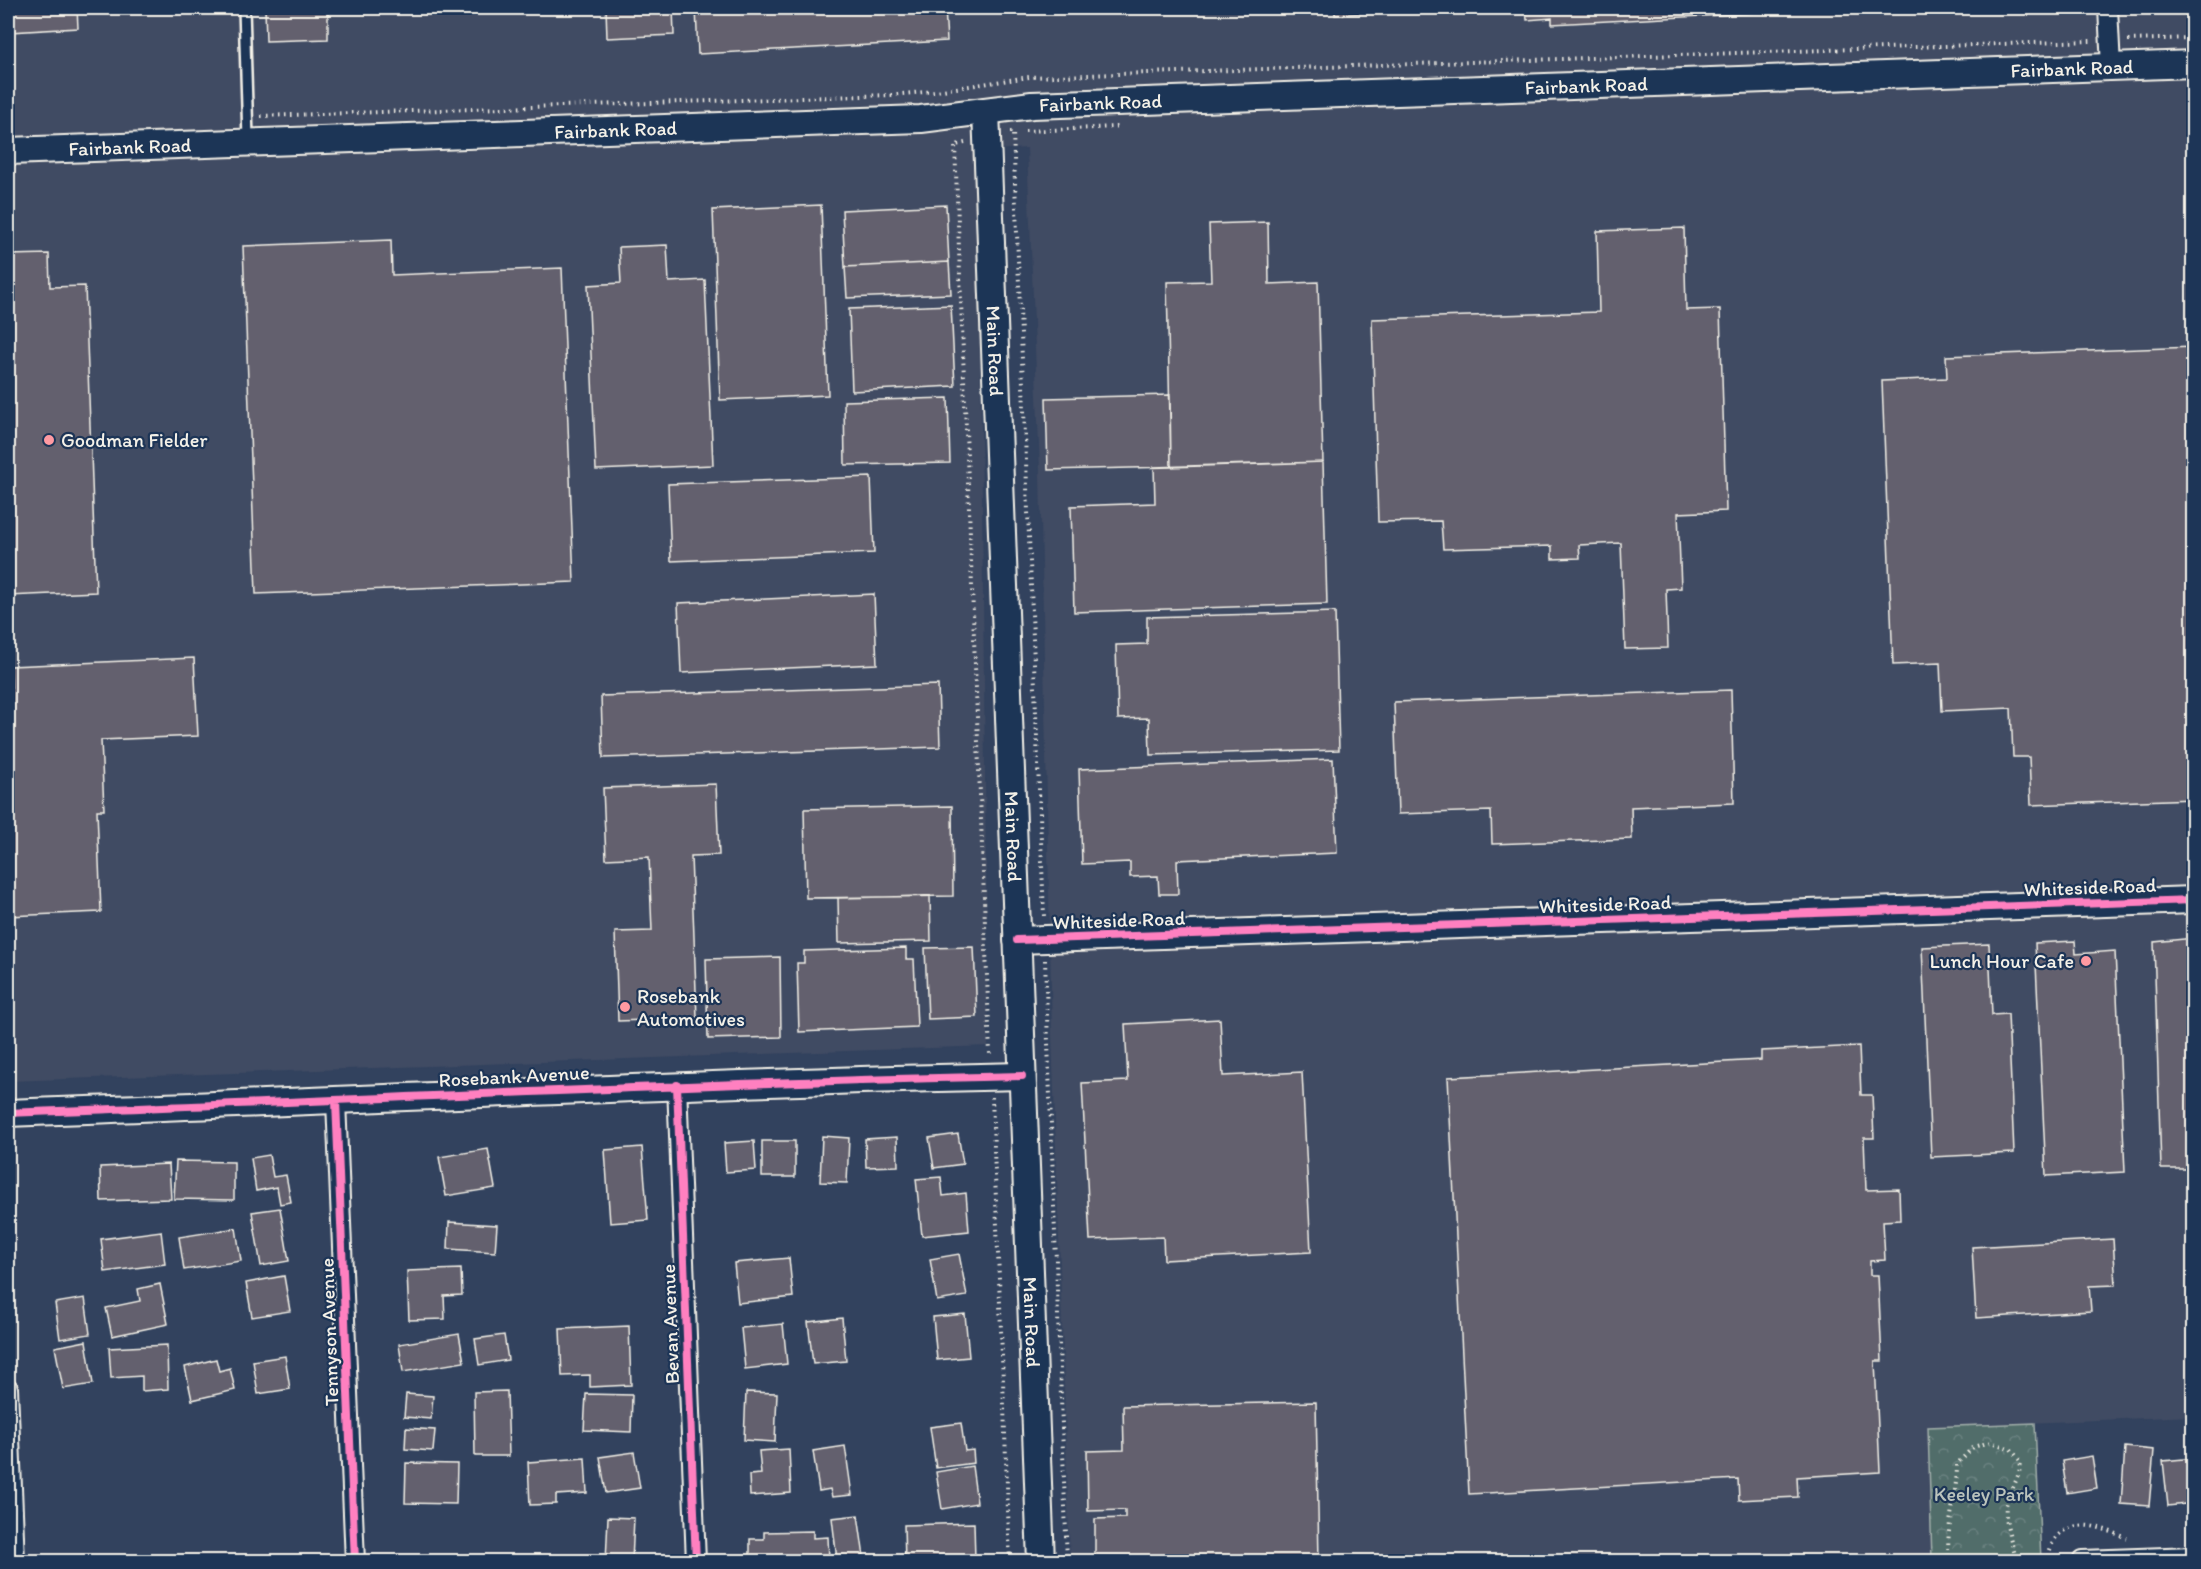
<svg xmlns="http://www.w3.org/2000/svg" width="2201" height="1569" viewBox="0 0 2201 1569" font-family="Itim,sans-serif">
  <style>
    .built { fill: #414b63 }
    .park { fill: url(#park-crowns); stroke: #a2afaa; stroke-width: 1.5 }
    .building { fill: #63616e; stroke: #f4f1e8; stroke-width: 1.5 }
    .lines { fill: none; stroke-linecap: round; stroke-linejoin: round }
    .lane-casing { stroke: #f4f1e8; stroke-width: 14 }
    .street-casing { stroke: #f4f1e8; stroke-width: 22 }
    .secondary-casing { stroke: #f4f1e8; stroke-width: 30 }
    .path { stroke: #f4f1e8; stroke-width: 4; stroke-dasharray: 1.5 4.5; stroke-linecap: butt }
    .lane { stroke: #1d3557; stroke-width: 9 }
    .street { stroke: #1d3557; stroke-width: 18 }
    .secondary { stroke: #1d3557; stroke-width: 26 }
    .cycleway-casing { stroke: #1d3557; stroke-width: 11 }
    .cycleway { stroke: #ff80c0; stroke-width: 8 }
    .poi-dot { fill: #ff9aa2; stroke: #1d3557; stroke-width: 2 }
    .labels { text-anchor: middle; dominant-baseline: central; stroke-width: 4.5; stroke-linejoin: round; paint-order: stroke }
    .street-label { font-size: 20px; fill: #f4f1e8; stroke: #1d3557 }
    .poi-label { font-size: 20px; fill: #f4f1e8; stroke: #1d3557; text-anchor: start }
    .park-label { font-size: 20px; fill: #bbc3bc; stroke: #1d3557 }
  </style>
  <defs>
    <pattern id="park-crowns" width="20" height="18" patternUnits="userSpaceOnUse" patternTransform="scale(1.5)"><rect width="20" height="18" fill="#516d6b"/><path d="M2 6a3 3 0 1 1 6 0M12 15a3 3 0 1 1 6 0" fill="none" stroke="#6b8280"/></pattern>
  </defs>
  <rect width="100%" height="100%" fill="#32425e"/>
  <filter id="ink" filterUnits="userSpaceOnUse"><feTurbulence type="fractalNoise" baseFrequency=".0167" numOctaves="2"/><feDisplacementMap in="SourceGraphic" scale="12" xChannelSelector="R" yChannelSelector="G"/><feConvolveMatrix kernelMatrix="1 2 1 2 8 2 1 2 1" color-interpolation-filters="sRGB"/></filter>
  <g filter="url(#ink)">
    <path class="built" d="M8,8H2193V1416L1928,1427L1932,1561H1070L1052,1033L1040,470L1027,148L978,151L988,1046L8,1081Z"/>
    <path class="park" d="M2035,1423L2041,1561H1932L1928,1427Z"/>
    <path class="building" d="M8,8H77L78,28L10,32V67L8,68Z
      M265,8H328V39L266,41Z
      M606,8H673L674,35L607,38Z
      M696,8H945L947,41L698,54Z
      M1335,8H1431V9L1335,15Z
      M1526,8H1797V11L1552,24V18L1527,20Z
      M821,205L828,395L720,400L713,210Z
      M946,205L949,262L845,267L842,210Z
      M1268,222L1269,284L1318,282L1323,462L1171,467L1167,282L1211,281L1209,224Z
      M1684,228L1686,310L1720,309L1726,511L1678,513L1681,588L1666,589L1668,648L1625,649L1621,543L1579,545L1580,558L1552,559V546L1443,549L1441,521L1378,522L1372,319L1599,312L1597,231Z
      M391,240L392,275L562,268L574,582L256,594L243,246Z
      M667,245L669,282L705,280L713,465L596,470L588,285L621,283L619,247Z
      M49,254L50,287L85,286L96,592L8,596V255Z
      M949,262L951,294L847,298L845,267Z
      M951,305L955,386L852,391L849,309Z
      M2194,347V799L2031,805L2029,757H2013L2011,708L1942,711L1940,663L1893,665L1882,381L1947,378L1946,356Z
      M1170,395L1171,467L1048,470L1046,398Z
      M948,398L950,463L845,465L844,401Z
      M1323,462L1327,604L1074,612L1071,506L1155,503L1154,467Z
      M871,477L874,553L671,561L668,484Z
      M874,594L877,664L681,673L678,603Z
      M1335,612L1339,750L1150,755L1149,718L1118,719L1116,645L1147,644V617Z
      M194,658L198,736L101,740L104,810H97L101,912L8,916V738H14L10,666Z
      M938,685L940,747L603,758L601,696Z
      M1731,690L1734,803L1631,807L1632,839L1492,844L1491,811L1398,814L1394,702Z
      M1333,759L1337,853L1177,860L1178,894H1159L1158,876L1130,877V862L1082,864L1079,769Z
      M716,784L719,855L691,856L697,1018L618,1021L615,932L652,931L649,857L606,859L603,788Z
      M952,806L953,896L806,898L804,809Z
      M930,896L931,941L839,943L838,898Z
      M2194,938V1169H2161L2154,942Z
      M2075,941L2076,954L2115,951L2125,1172L2046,1176L2035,943Z
      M1989,944L1992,1015L2008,1014L2014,1153L1931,1157L1922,947Z
      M974,947L977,1017L928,1019L925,948Z
      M906,948V959H914L917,1027L799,1032L797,963H804V951Z
      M780,957L781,1037L708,1039L706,959Z
      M1220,1019L1223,1076L1302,1072L1311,1252L1164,1260L1163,1237L1090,1240L1082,1083L1128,1081L1125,1024Z
      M1859,1046L1861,1095H1872L1874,1138H1864L1866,1190L1899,1189L1900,1220L1883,1221L1885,1260L1870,1261V1275H1878L1882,1361H1875L1880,1472L1797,1477L1798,1497L1739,1500L1738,1479L1469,1494L1448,1077L1761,1060V1051Z
      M958,1134L963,1164L934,1168L929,1138Z
      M822,1136L849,1138L847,1183L820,1182Z
      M897,1137L898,1166L866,1167L865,1139Z
      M754,1141L756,1170L726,1172L724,1143Z
      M762,1141H795V1177H762Z
      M642,1147L648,1220L610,1223L605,1150Z
      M488,1149L495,1188L446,1196L439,1157Z
      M269,1155L273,1177L286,1175L291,1202L280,1204L277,1187L256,1191L251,1158Z
      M176,1161L234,1162V1200L174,1199Z
      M169,1164L171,1199L101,1201L100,1167Z
      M941,1177L943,1196L966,1193L969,1231L922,1236L916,1179Z
      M280,1208L289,1261L261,1266L252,1212Z
      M449,1222L497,1225L495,1252L448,1249Z
      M236,1228L241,1261L184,1270L179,1237Z
      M161,1231L165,1264L105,1272L101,1239Z
      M2113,1239L2116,1285L2089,1286L2091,1311L1976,1318L1972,1247Z
      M959,1254L967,1296L937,1301L930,1259Z
      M789,1258L793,1297L738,1303L734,1263Z
      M461,1269L462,1295L444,1296L445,1319L409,1320L407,1271Z
      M284,1276L290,1311L252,1317L246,1283Z
      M160,1284L168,1324L112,1336L106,1308L140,1301L138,1289Z
      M85,1298L90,1334L60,1339L55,1303Z
      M965,1314L969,1357L937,1360L933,1317Z
      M842,1318L846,1361L813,1364L808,1322Z
      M783,1324L787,1364L745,1369L741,1328Z
      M629,1326L631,1385L590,1387V1375L562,1376L560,1329Z
      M459,1334L464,1362L403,1372L399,1344Z
      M504,1335L508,1360L479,1365L475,1339Z
      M86,1341L93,1384L63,1389L55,1347Z
      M167,1345L168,1389L142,1391V1376L111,1378L109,1348Z
      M285,1356L290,1389L258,1394L253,1361Z
      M216,1359L219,1371L230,1368L235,1390L192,1400L185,1367Z
      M507,1391L509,1456H475L474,1392Z
      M746,1392L777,1393L775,1442L744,1440Z
      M406,1394L433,1396L431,1419L404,1417Z
      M586,1394L632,1395L631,1432L584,1430Z
      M1316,1402L1319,1562H1095V1519L1125,1518V1510L1088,1511L1087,1451L1124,1450L1123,1406Z
      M961,1423L965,1451L973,1450L974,1463L936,1468L930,1427Z
      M406,1428L435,1430L433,1451L405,1449Z
      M845,1446L852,1495L832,1497L830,1489L819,1491L813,1451Z
      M2125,1447L2154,1450L2149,1506L2121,1504Z
      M789,1449L791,1493L750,1496L749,1475L761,1474L759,1451Z
      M634,1452L640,1488L606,1493L600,1457Z
      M2092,1456L2097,1488L2067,1493L2062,1461Z
      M585,1458L587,1493L556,1495V1504L530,1505L528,1462Z
      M2194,1458V1503L2168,1506L2163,1461Z
      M406,1463L457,1464L456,1504L405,1503Z
      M972,1466L977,1503L942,1509L936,1472Z
      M858,1515L864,1557L837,1560L832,1518Z
      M608,1517L634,1518L632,1562H606Z
      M974,1523L975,1560L905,1562L904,1525Z
      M813,1531V1538L828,1537L829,1560L750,1562V1539H764V1532Z"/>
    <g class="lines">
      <g class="lane-casing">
        <path id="lane" d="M244,8L248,139"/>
      </g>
      <g class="street-casing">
        <path id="street" d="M2108,8L2111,67
          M677,1085L696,1562
          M336,1101L355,1562
          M8,1388L15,1562
          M2082,1560L2194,1556"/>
      </g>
      <g class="secondary-casing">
        <g id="secondary">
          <path id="s1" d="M986,111L1041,1562"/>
          <path id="s2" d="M8,151L921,119L1032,105L2194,64"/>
          <path d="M1017,940L2194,900"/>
          <path d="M8,1113C346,1101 683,1083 1022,1076"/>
        </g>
      </g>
      <path class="path" d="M2128,40L2194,38
        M261,116L891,95L936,91L1029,77L2091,41
        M1025,131L1117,127
        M1010,132H1013L1044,916
        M965,143L955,145L990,1054
        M1045,960L1067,1562
        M992,1097L1010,1562
        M1949,1562C1945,1528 1957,1497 1957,1464L1973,1447L1991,1442L2011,1449L2021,1462C2019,1479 2012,1487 2007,1502C2002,1517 2013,1546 2017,1562
        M2048,1562C2049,1550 2052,1539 2062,1532C2083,1518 2106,1530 2127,1538"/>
      <use href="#lane" class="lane"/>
      <use href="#street" class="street"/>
      <use href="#secondary" class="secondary"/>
      <g class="cycleway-casing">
        <path id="cycleway" d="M1017,940L2194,900
          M677,1085L696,1562
          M336,1101L355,1562
          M8,1113C346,1101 683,1083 1022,1076"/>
      </g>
      <use href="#cycleway" class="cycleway"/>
    </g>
  </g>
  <g class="poi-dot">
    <circle cx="49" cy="440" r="6"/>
    <circle cx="2086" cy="961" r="6"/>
    <circle cx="625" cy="1007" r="6"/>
  </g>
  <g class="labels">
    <g class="street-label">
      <text stroke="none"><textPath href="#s2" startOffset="2066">Fairbank Road</textPath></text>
      <text stroke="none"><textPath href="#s2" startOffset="1580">Fairbank Road</textPath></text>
      <text stroke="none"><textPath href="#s2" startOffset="1094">Fairbank Road</textPath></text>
      <text stroke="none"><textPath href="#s2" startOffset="608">Fairbank Road</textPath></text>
      <text stroke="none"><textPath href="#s2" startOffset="122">Fairbank Road</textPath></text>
      <text stroke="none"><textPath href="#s1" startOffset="240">Main Road</textPath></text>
      <text stroke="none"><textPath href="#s1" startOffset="726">Main Road</textPath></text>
      <text transform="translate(2090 887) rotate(-2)">Whiteside Road</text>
      <text transform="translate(1605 904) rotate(-2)">Whiteside Road</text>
      <text transform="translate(1119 920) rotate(-2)">Whiteside Road</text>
      <text transform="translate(514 1076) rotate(-3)">Rosebank Avenue</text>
      <text stroke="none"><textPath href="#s1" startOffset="1212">Main Road</textPath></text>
      <text transform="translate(670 1324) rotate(-92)">Bevan Avenue</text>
      <text transform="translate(329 1332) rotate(-92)">Tennyson Avenue</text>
    </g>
    <g class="poi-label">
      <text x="61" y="440">Goodman Fielder</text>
      <text x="2074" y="961" text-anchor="end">Lunch Hour Cafe</text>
      <text x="637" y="996">Rosebank<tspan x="637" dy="23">Automotives</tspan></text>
    </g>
    <g class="park-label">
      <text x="1984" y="1494">Keeley Park</text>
    </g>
  </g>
  <rect width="2201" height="1569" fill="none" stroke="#1d3557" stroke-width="30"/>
  <rect x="15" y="15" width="2171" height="1539" fill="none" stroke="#f4f1e8" stroke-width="2" filter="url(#ink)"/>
</svg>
